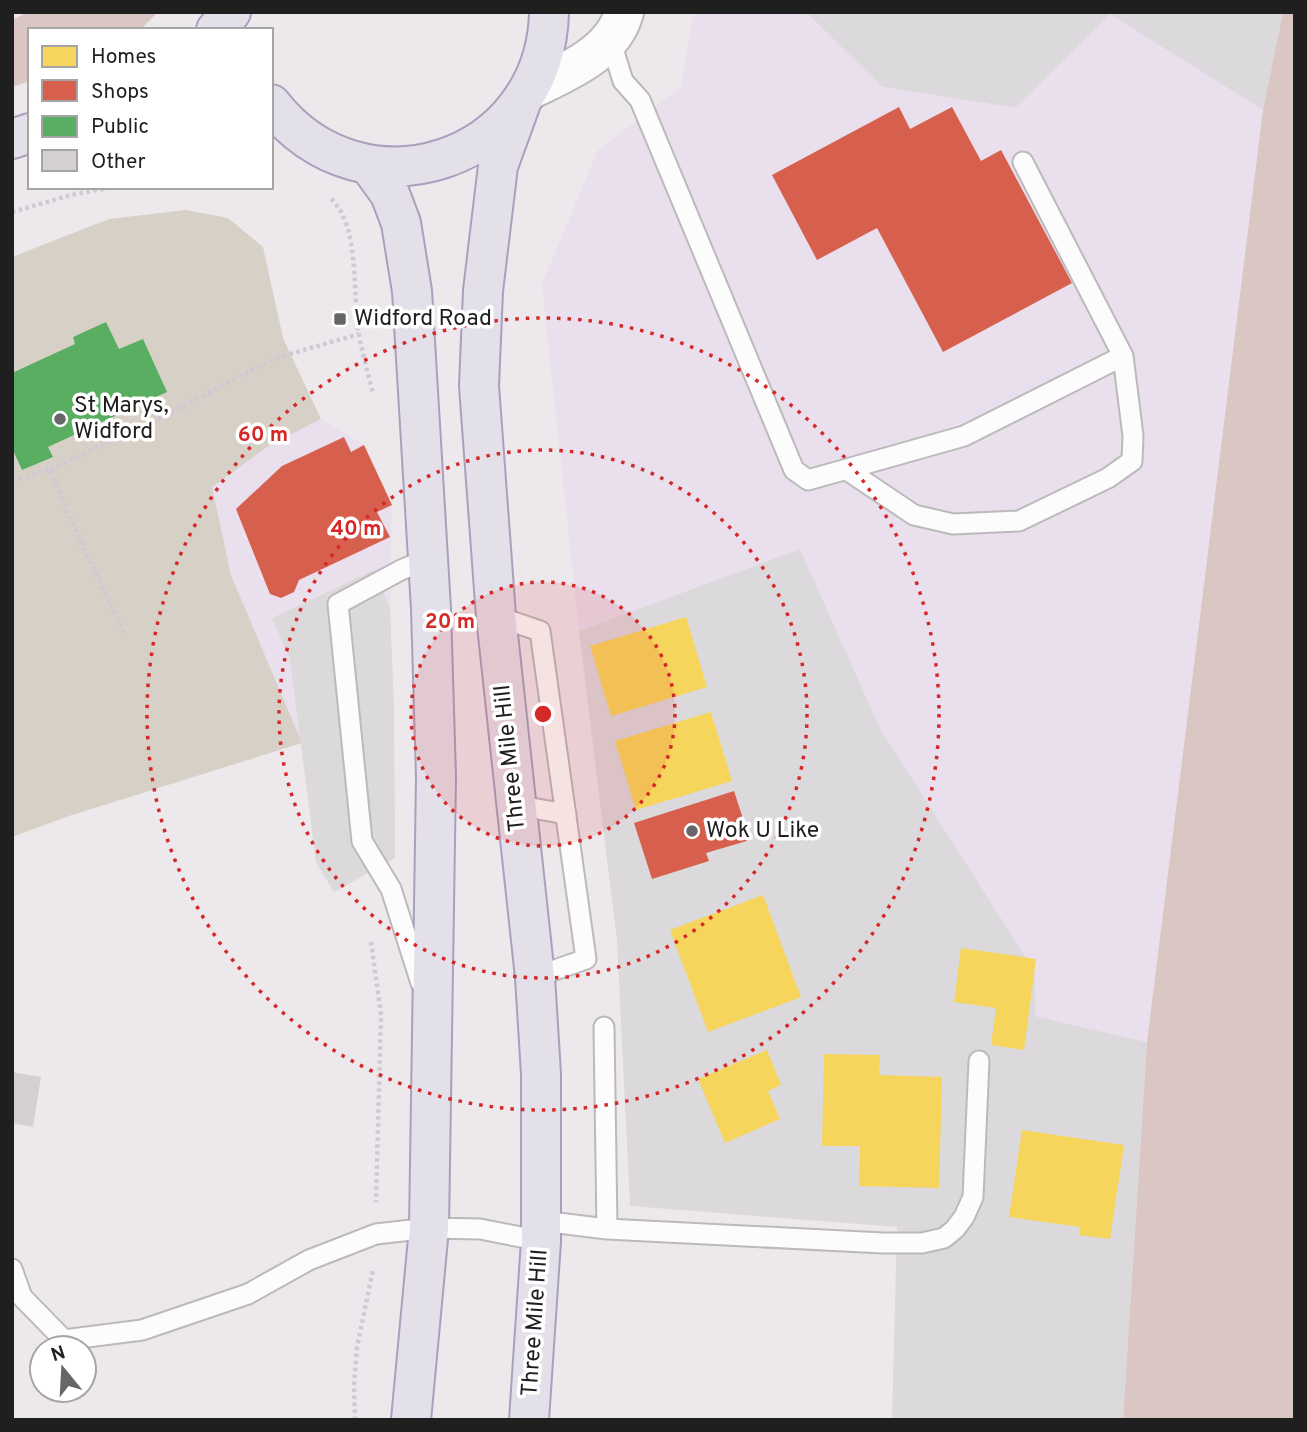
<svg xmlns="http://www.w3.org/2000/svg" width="1307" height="1432" viewBox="0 0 1307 1432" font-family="Overpass,sans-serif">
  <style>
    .residential { fill: #dcd9dc }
    .commercial { fill: #e9dfed }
    .forest { fill: #dac6c2 }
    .cemetery { fill: #d7d0c7 }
    .parking { fill: #dcd9db }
    .homes { fill: #f6d55c }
    .shops { fill: #d6604d }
    .public { fill: #5aae61 }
    .building { fill: #d3cfd3 }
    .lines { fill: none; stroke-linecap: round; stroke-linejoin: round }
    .lane-casing { stroke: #bcb9bb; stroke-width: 23 }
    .street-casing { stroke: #bcb9bb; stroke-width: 42 }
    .highway-casing { stroke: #a9a0be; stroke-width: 42 }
    .path { stroke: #d1c8d5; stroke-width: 4.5; stroke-dasharray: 3.5 3.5; stroke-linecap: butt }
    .lane { stroke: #fcfcfc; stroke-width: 19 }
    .street { stroke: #fcfcfc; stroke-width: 38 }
    .highway { stroke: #e4e0e9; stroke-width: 38 }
    .ring { fill: none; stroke: #d62828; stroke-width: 3.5; stroke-dasharray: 3.5 7 }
    .poi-dot { fill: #676567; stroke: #fff; stroke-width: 2.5 }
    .labels { text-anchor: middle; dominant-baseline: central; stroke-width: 7; stroke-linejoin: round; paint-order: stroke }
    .poi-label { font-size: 23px; fill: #1f1f1f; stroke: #fff; text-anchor: start }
    .street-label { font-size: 23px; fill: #1f1f1f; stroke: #fff }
    .centre { fill: #d62828; stroke: #fff; stroke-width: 3.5 }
    .ring-label { font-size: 21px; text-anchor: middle; font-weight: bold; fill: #d62828; stroke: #fff; stroke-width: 7; stroke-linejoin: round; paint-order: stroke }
  </style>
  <rect width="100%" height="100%" fill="#ede8ec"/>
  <path class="residential" d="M806,12H1283L1263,110L1110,15L1016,108L882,87Z
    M800,549L881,730L1036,972L1035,1016L1147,1042L1123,1420H892L897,1227L630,1206L617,941L579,631Z"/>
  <path class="commercial" d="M694,12H806L882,87L1015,108L1110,14L1263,110L1147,1042L1035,1016V972L881,730L800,549L579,631L542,284L598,150L681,87Z
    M321,419L364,445L392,505L390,608L394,711L395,858L334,892L316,862L302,743L231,575L212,487L270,445Z"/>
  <path class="forest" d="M28,12H158L140,30H30V81L12,87V20Z
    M1283,12H1295V1420H1123L1147,1042L1263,110Z"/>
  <path class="cemetery" d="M186,210L228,218L263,247L283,338L321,419L270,445L212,487L231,575L302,743L69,816L12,837V257L109,219Z"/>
  <path class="parking" d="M374,570L390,608L394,711L395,858L334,892L316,862L290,659L272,618Z"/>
  <path class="homes" d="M686,617L707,687L611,716L590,646Z
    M711,712L732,781L636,810L615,741Z
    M763,895L801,997L708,1032L670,930Z
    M961,948L1036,959L1024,1050L991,1045L996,1008L954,1002Z
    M767,1050L781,1085L768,1091L780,1119L725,1143L698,1079Z
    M824,1054L880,1055L879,1075L942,1077L939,1188L859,1186L860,1146H822Z
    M1022,1130L1124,1145L1110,1239L1079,1235L1080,1227L1009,1217Z"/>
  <path class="shops" d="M899,107L910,129L952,107L981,161L1001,150L1072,283L943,352L877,228L817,260L772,175Z
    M344,437L351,452L364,445L392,505L377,512L390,537L299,580L294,592L281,598L270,594L236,509L282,466Z
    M734,791L750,840L706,853L709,861L652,879L634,823Z"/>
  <path class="public" d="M106,322L119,349L143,339L167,392L48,447L53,457L22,470L12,448V373L75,344L73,337Z"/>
  <path class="building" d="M12,1072L41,1077L33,1127L12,1123Z"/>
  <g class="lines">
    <g class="lane-casing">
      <path id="lane" d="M610,39L623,81L640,100L794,470L808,480L964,436L1123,356L1023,162
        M847,470L914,515L953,524L1019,521L1108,478L1132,461L1133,436L1123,356
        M496,616L540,631L586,959L535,977
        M515,805L566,814
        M421,983L391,889L362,841L338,604L401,570L429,558
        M604,1027L607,1229
        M542,1221L607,1229L883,1243H922L944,1238L955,1229L964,1217L973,1197L979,1061
        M12,1269L22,1297L64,1340L142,1330L248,1294L309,1260L376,1234L429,1228L480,1229L541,1241"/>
    </g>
    <g class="street-casing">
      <path id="street" d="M528,91C563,73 613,55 624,12"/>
    </g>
    <g class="highway-casing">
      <path id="highway" d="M216,30L231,12
        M522,100L498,166L483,291L479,386L496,616L535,977L541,1074V1241L529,1420
        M271,104C363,222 546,162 549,12
        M12,139L30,133
        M369,165L390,194L401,223L412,291L431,609L436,777L429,1228L411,1420"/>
    </g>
    <path class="path" d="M331,199C361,226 352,298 359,335C363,355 368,374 373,393
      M12,212L71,195L113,187
      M50,469L166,415L276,358L359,334
      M12,482L50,469L67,512L124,633
      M371,942L381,1015L376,1202
      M355,1420L354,1386L357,1347L373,1270"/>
    <use href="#lane" class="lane"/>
    <use href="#street" class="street"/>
    <use href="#highway" class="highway"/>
  </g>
  <circle cx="543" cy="714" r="132" fill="#d62828" fill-opacity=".12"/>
  <g class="ring">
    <circle cx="543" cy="714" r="132"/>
    <circle cx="543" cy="714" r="264"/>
    <circle cx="543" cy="714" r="396"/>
  </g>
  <g class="poi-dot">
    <rect x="333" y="312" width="14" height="14" rx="3.5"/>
    <circle cx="60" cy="419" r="7"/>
    <circle cx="692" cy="831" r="7"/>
  </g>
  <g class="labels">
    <g class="poi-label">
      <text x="354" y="319">Widford Road</text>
      <text x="74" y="406">St Marys,<tspan x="74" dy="26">Widford</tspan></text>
      <text x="706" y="831">Wok U Like</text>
    </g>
    <g class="street-label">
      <text transform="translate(511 758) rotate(-96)">Three Mile Hill</text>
      <text transform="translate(536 1323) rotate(-86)">Three Mile Hill</text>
    </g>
  </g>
  <circle cx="543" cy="714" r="10" class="centre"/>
  <g class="ring-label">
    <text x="263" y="441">60 m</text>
    <text x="356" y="535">40 m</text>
    <text x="450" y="628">20 m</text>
  </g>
  <rect width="1307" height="1432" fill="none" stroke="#1f1f1f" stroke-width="28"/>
  <rect x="28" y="28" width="245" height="161" fill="#ffffff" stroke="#a5a5a5" stroke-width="2"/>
  <rect x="42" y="46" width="35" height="21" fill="#f6d55c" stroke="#a5a5a5" stroke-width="2"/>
  <text x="91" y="63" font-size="21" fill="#1f1f1f">Homes</text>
  <rect x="42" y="80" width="35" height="21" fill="#d6604d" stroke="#a5a5a5" stroke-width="2"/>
  <text x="91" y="98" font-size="21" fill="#1f1f1f">Shops</text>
  <rect x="42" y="116" width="35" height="21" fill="#5aae61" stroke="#a5a5a5" stroke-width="2"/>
  <text x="91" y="133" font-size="21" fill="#1f1f1f">Public</text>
  <rect x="42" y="150" width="35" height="21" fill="#d3cfd3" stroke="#a5a5a5" stroke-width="2"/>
  <text x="91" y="168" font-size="21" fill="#1f1f1f">Other</text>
  <g transform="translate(63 1369) rotate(342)"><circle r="33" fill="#ffffff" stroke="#a5a5a5" stroke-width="2"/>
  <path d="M0-5L12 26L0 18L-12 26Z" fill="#676567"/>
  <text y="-10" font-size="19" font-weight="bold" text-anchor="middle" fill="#1f1f1f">N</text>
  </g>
</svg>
